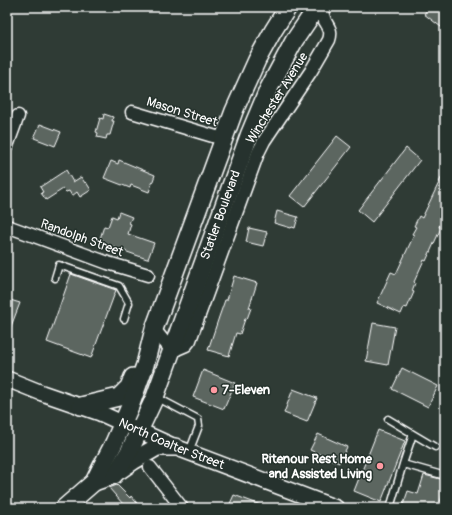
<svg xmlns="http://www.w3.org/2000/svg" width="452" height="515" viewBox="0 0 452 515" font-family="Pangolin,sans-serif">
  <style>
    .building { fill: #5b6661; stroke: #fff }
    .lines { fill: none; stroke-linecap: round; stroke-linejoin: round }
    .service-casing { stroke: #fff; stroke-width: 9 }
    .minor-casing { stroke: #fff; stroke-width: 15 }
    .tertiary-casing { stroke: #fff; stroke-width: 18 }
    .secondary-casing { stroke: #fff; stroke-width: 20 }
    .service { stroke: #26332d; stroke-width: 6 }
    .minor { stroke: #26332d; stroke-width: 12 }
    .tertiary { stroke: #26332d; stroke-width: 15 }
    .secondary { stroke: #26332d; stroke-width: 17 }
    .poi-dot { fill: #ff9aa2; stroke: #26332d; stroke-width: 1.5 }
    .labels { text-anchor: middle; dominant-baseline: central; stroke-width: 3; stroke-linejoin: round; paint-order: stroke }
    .street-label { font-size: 13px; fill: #fff; stroke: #26332d }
    .poi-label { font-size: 13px; font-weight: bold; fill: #fff; stroke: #26332d; text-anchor: start }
  </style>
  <rect width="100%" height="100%" fill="#2f3b35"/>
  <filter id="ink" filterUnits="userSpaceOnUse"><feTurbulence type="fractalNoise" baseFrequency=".025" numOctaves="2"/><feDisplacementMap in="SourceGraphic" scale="8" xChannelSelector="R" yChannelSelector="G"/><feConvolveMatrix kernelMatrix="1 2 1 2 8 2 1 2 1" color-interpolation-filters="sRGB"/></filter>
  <g filter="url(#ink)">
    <path class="building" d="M429,7H445V30L424,14Z
      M104,114L113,117L112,121H114L110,135H107L106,139L97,137L98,133L96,132L100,118L103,119Z
      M40,124L61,132L55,146L34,138Z
      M337,136L351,147L304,207L290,196Z
      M406,148L420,160L372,222L358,210Z
      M119,160L155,175L149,192L131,185L130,188L104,178L111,161L118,164Z
      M66,170L73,182L81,177L85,183L86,182L91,190L80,197L77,192L72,196L69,191L66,192L63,189L46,200L41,193L43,192L40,187Z
      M445,170V214L439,227L441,228L426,261L424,260L414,282L415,283L412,291L414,292L407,308L404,307L401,314L377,303L391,272L396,274L414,235L412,234L416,227L414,226L419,216L422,218Z
      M277,211L298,217L295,228L292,227L291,228L274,223Z
      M119,212L132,217L129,223L131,224L128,234L154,243L148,259H147L99,242L104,226L108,227L112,216L117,218Z
      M249,228L267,232L263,246L246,242Z
      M71,274L116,290L91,358L47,342Z
      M234,276L257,283L249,308H251L247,319H245L240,334L236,333L229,356L208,350L219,317L225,300H227Z
      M7,299L20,303L8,334H7Z
      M373,323L395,327L388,365L366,361Z
      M402,368L438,386L428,407L392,389Z
      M203,370L235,383L224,409L193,397Z
      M293,389L317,398L307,422L284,413Z
      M378,430L405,441L381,502L354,491Z
      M318,434L347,447L339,463L310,450Z
      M424,475L445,480V487L438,508H402L408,491L418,494Z
      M117,485L130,498L131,496L141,508H119L123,504L109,488Z
      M234,495L266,507L265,508H228Z"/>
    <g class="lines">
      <g class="service-casing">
        <path id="service" d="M55,278L59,265L119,286L129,303L124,319
          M156,397L198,419L199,426L189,452
          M388,419L413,434L403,464L390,508
          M413,434L435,447
          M403,464L442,475"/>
      </g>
      <g class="minor-casing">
        <path id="minor" d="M132,112L223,139
          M7,146L18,116
          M7,226L108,263L148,275
          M154,329L172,351L186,345L190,340L258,153L264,141L311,71L329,40C332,31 329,28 325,21C323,16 322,12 321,7
          M150,467L182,508"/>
      </g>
      <g class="tertiary-casing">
        <g id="tertiary">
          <path id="s1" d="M7,379L42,393L100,413L175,447L336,508"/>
        </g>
      </g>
      <g class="secondary-casing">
        <g id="secondary">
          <path d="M81,406L119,397L129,387L133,377"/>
          <path d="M120,470L133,461L157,447H175"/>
          <path id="s2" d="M94,482L114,475L118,470L130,450L155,397L250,133L268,90L294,41L317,7"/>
          <path d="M64,508L94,482L102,466L114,443L131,404L145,365L154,329L234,111L257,60L273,31L288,7"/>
        </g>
      </g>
      <use href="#service" class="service"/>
      <use href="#minor" class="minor"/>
      <use href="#tertiary" class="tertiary"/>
      <use href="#secondary" class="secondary"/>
    </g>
  </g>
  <g class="poi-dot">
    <circle cx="214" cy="390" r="4"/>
    <circle cx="380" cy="466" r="4"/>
  </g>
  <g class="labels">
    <g class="street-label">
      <text transform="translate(277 98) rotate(-58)">Winchester Avenue</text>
      <text transform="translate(182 112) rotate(17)">Mason Street</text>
      <text stroke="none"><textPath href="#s2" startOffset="303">Statler Boulevard</textPath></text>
      <text transform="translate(82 238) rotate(20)">Randolph Street</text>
      <text stroke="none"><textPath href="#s1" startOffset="177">North Coalter Street</textPath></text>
    </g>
    <g class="poi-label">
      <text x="222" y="390">7-Eleven</text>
      <text x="372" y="459" text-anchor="end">Ritenour Rest Home<tspan x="372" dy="15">and Assisted Living</tspan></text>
    </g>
  </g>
  <rect width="452" height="515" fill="none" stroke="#26332d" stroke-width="24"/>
  <rect x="12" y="12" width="428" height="491" fill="none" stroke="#fff" stroke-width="1.5" filter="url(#ink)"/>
</svg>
